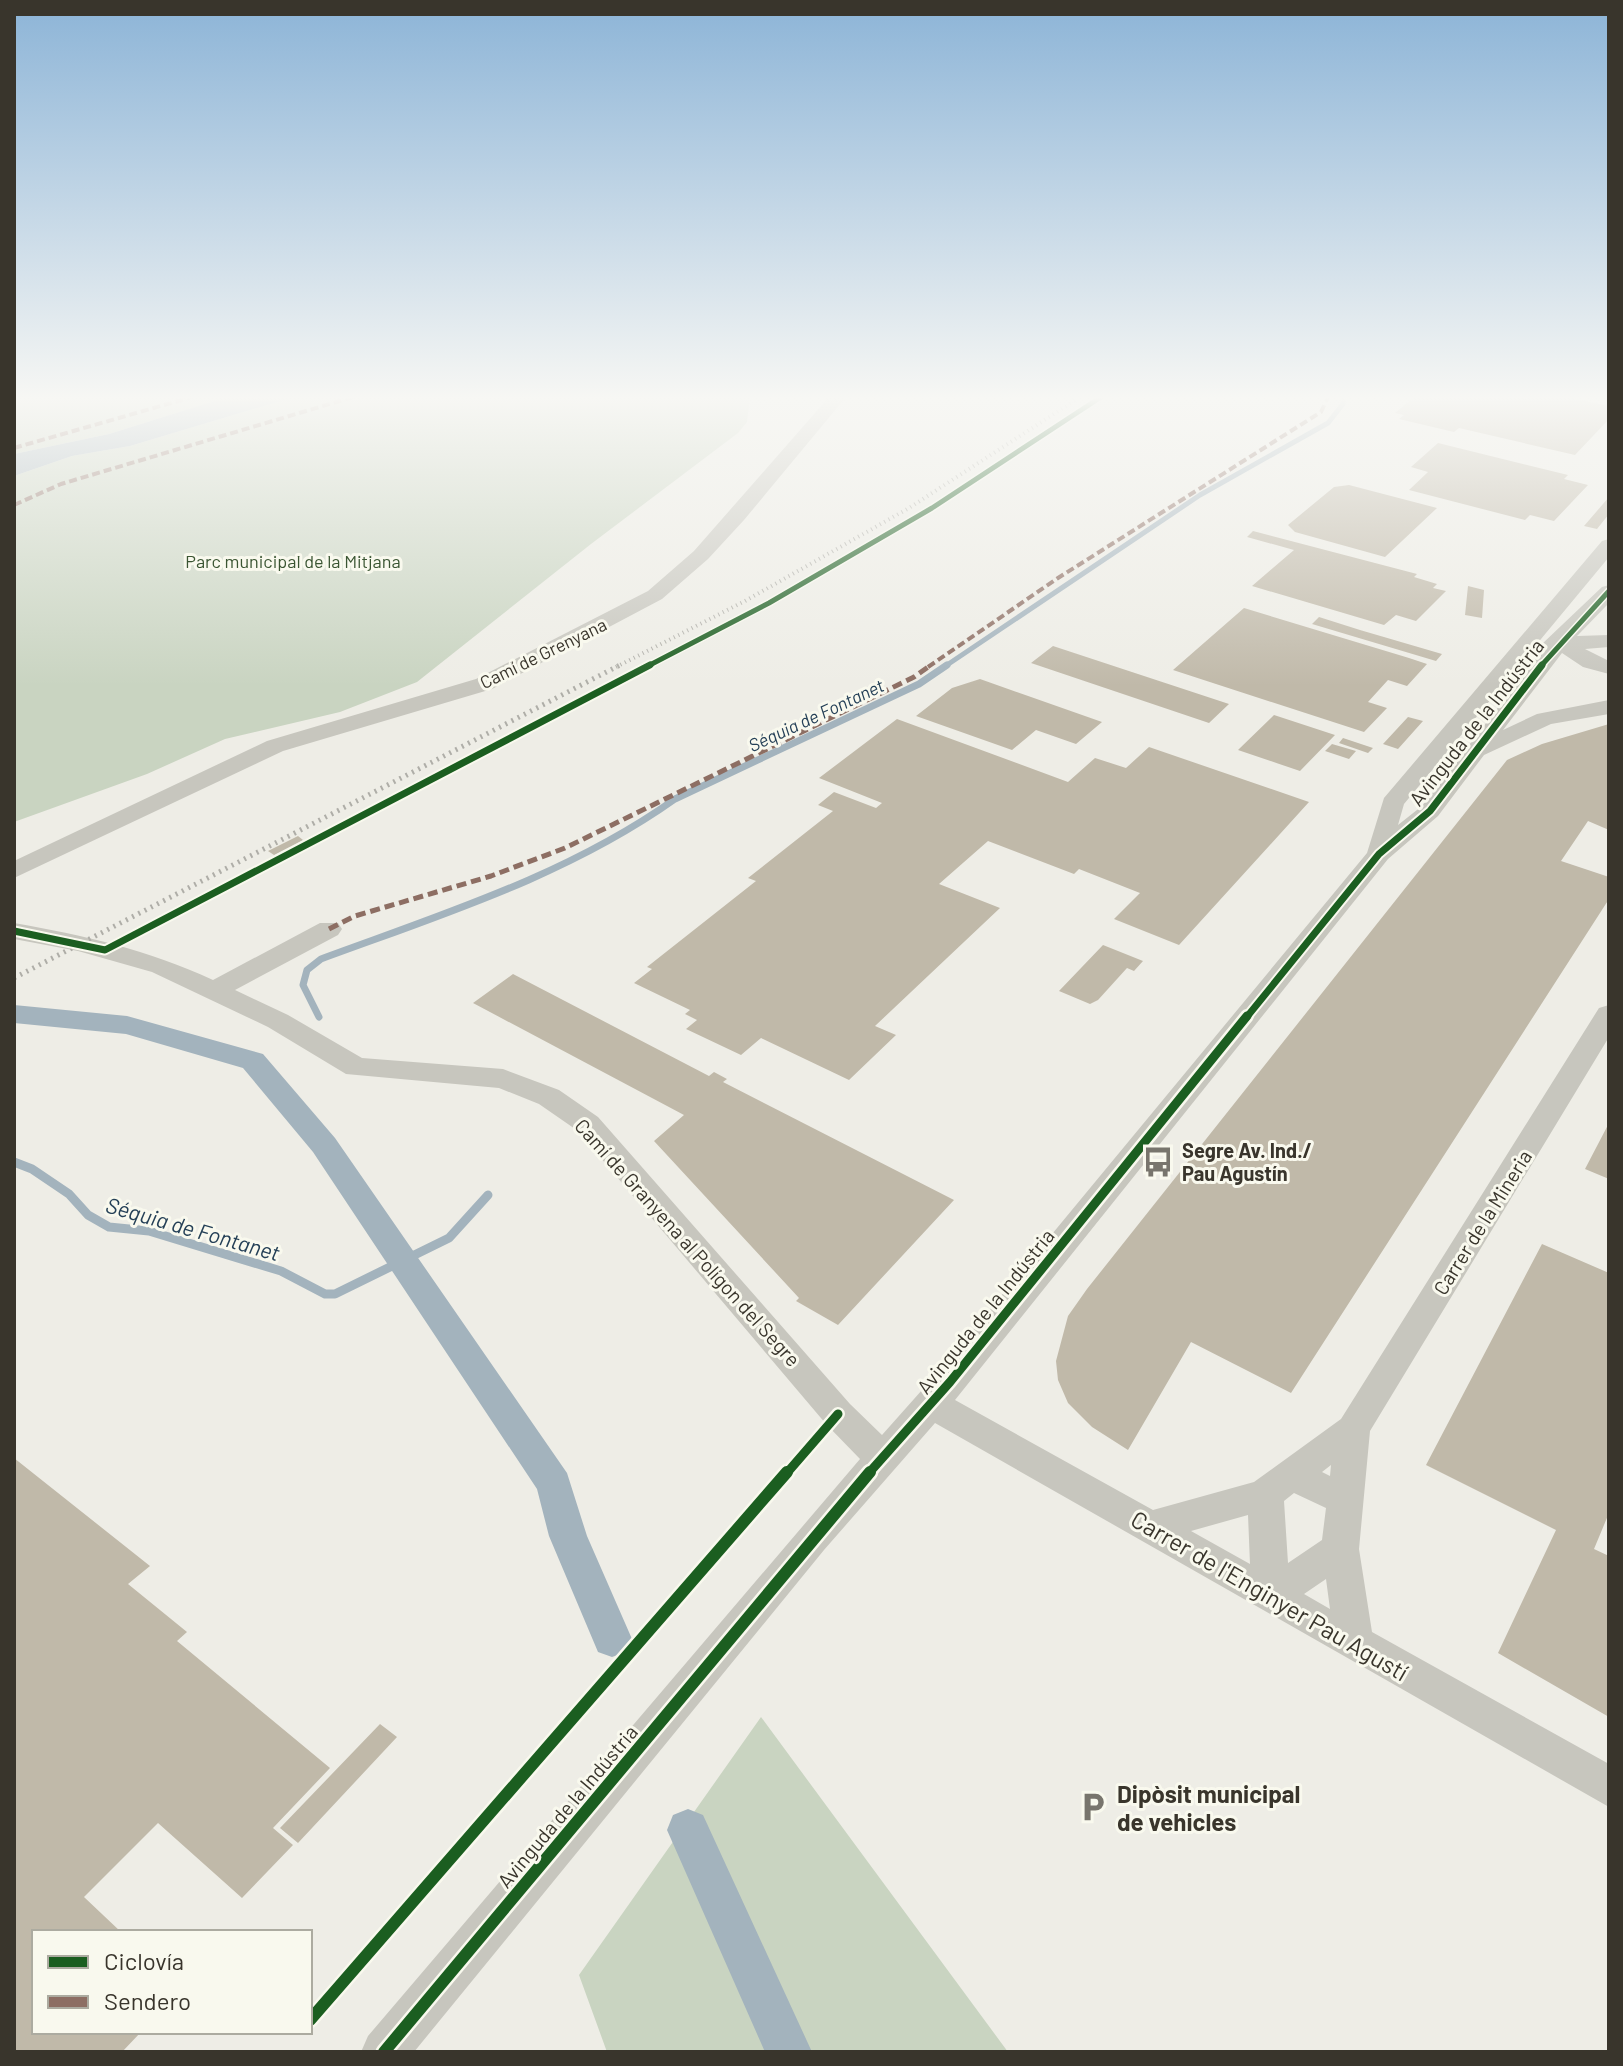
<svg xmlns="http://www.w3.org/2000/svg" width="1623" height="2066" viewBox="0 0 1623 2066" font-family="Barlow,sans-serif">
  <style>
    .green { fill: #c9d4c1 }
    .water { fill: #a3b3bd }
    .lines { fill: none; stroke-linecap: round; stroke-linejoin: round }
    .stream-far2 { stroke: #a3b3bd; stroke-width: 5 }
    .stream-far1 { stroke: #a3b3bd; stroke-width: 7 }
    .stream { stroke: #a3b3bd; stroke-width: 9 }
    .canal { fill: #a3b3bd; fill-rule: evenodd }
    .building { fill: #c0b9a9 }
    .minor { fill: #c7c6be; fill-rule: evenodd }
    .rail-far1 { stroke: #afaea8; stroke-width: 4; stroke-dasharray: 1 4; stroke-linecap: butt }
    .rail { stroke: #afaea8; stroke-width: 5; stroke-dasharray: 2 5; stroke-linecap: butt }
    .quiet-far1 { stroke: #8d6e63; stroke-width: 4; stroke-dasharray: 8 4; stroke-linecap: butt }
    .quiet { stroke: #8d6e63; stroke-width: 5; stroke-dasharray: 10 5; stroke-linecap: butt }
    .cycleway-far3-casing { stroke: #f9f9ee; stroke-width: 8 }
    .cycleway-far2-casing { stroke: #f9f9ee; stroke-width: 11 }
    .cycleway-far1-casing { stroke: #f9f9ee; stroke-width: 14 }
    .cycleway-casing { stroke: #f9f9ee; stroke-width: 17 }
    .cycleway-far3 { stroke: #1b5e20; stroke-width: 5 }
    .cycleway-far2 { stroke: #1b5e20; stroke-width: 7 }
    .cycleway-far1 { stroke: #1b5e20; stroke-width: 9 }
    .cycleway { stroke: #1b5e20; stroke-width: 12 }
    .labels { text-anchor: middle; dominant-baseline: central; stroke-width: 6; stroke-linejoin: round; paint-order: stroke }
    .far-park-label { font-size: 18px; fill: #3a5532; stroke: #f9f9ee }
    .far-street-label { font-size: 18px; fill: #39352c; stroke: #f9f9ee }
    .far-water-label { font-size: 18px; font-style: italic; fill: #254057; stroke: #f9f9ee }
    .street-label { font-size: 20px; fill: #39352c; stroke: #f9f9ee }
    .poi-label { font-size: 20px; font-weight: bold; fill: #39352c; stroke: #f9f9ee; text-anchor: start }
    .water-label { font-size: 22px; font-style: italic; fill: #254057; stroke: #f9f9ee }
    .near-street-label { font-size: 24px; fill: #39352c; stroke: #f9f9ee }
    .near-poi-label { font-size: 24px; font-weight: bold; fill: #39352c; stroke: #f9f9ee; text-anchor: start }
  </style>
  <rect width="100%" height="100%" fill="#eeede6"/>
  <path class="green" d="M14,397H227L109,434L14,454Z
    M294,397H750L747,422L738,433L591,544L417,682L340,712L225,739L147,774L14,822V476L72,456L130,446Z
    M761,1717L1008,2052H607L579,1975Z"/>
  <path class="water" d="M227,397H294L130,446L72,456L14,476V454L109,434Z"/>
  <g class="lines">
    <path class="stream-far2" d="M944,667L1200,495L1328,423L1343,404V397"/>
    <path class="stream-far1" d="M319,1017L303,985L307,970L321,959C443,914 568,875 675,799L919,684L947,665"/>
    <path class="stream" d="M14,1162L32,1169L69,1194L88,1215L109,1227L149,1231L281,1271L325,1294H335L449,1238L488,1195"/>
    <path class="canal" d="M14,1005L127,1016L263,1054L335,1138L567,1473L587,1536L632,1639L626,1652L612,1657L598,1652L549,1536L537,1489L313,1152L243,1068L126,1034L14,1023Z
      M688,1809L703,1815L812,2052H765L667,1830L673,1815Z"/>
  </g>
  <path class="building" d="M1414,397H1567L1609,406V419L1575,455L1459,428L1454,432L1399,419L1404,415L1395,413Z
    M1438,443L1568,475L1564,479L1588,485L1554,521L1530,515L1525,520L1409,490L1428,472L1411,467Z
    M1349,485L1437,508L1385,557L1295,532L1288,525L1334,487Z
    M1609,497V514L1597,529L1584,526Z
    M1253,531L1417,574L1414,577L1437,584L1433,588L1446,591L1416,621L1396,615L1384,625L1252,586L1294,550L1247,537Z
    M1468,586L1484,590L1482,618L1465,615Z
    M1244,608L1409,658L1427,664L1407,686L1388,680L1368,702L1387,708L1364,732L1173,670Z
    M1319,617L1360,630L1442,654L1436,661L1312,624Z
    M1053,646L1229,704L1209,723L1031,663Z
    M980,679L1031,697L1102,722L1076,744L1036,730L1012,750L916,716L952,688Z
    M1274,715L1335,735L1300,771L1238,750Z
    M1408,717L1423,721L1398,749L1383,744Z
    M897,719L1068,782L1095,758L1126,768L1149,747L1309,802L1179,945L1114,919L1140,893L1079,869L1074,874L988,841L939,884L1000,908L875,1026L896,1035L849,1080L761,1038L741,1055L686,1029L697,1020L685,1014L690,1010L634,983L652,969L647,967L756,881L748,878L833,811L818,805L834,792L876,808L882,803L819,778Z
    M1609,724V830L1588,821L1561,861L1609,877V899L1291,1393L1191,1342L1128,1450L1092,1427L1068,1403L1058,1380L1056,1361L1068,1316L1087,1289L1507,760L1542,744Z
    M1343,738L1373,748L1368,753L1339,743Z
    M1332,744L1356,751L1349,759L1325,751Z
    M298,836L303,840L274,855L268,851Z
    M1103,945L1143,961L1134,971L1127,968L1098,1000L1090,1004L1059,991Z
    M513,974L709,1076L714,1072L727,1079L723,1082L954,1200L838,1325L796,1301L799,1298L654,1141L684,1115L473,1003Z
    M1609,1123V1179L1585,1169Z
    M1542,1244L1609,1273V1513L1594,1549L1609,1556V1717L1498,1653L1556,1530L1426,1465Z
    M14,1458L150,1566L128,1584L187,1632L177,1641L330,1768L273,1828L293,1845L242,1898L158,1823L84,1897L121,1932H34V2032H141L122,2052H14Z
    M380,1724L397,1737L298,1843L280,1828Z"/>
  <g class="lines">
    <path class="minor" d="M829,397H846L744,520L708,559L662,599L492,689L283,751L14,878V861L267,741L476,679L648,591L694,551Z
      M1609,539V557L1404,804L1398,825L1422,806L1544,648L1542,644L1602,587L1609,585V603L1577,636L1609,635V647L1585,649L1609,661V674L1583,667L1562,653L1503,730L1537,714L1609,700V714L1551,724L1484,755L1438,816L1388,859L955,1400L1153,1510L1254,1482L1341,1419L1599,1008L1609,1005V1037L1370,1431L1359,1549L1372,1632L1609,1764V1807L935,1423L824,1550L414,2052H361L368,2036L860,1459L826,1424L578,1131L539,1104L499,1088L346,1074L268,1027L152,972L78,951L14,939V923C83,935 149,950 213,980L320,923H338L342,929L338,935L235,990L288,1015L362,1058L503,1069L559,1090L598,1117L850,1404L882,1435L938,1372L1367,853L1384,798L1602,541ZM1331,1465L1330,1476L1322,1472ZM1294,1493L1326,1508L1322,1540L1288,1563L1284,1501ZM1248,1515L1250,1564L1191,1531ZM1326,1579L1330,1609L1304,1594Z"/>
    <path class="rail-far1" d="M616,667L745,601L909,508L1080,397"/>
    <path class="rail" d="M14,978L620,665"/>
    <path class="quiet-far1" d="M14,448L192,397
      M14,505L61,484L353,397
      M928,667L1058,578L1321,412L1328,397"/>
    <path class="quiet" d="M329,929L355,916L491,876L565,848L914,677L931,665"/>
    <g class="cycleway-far3-casing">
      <path id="cycleway-far3" d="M646,667L769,603L932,508L1101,397
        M1540,667L1609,591"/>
    </g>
    <g class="cycleway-far2-casing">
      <path id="cycleway-far2" d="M14,931L105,950L650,665
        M1246,1018L1379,854L1430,811L1542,665"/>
    </g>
    <g class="cycleway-far1-casing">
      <path id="cycleway-far1" d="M786,1474L838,1414
        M868,1474L950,1382L1247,1016"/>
    </g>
    <g class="cycleway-casing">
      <path id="cycleway" d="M310,2020L787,1472
        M384,2052L870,1472"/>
    </g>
    <use href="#cycleway-far3" class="cycleway-far3"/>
    <use href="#cycleway-far2" class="cycleway-far2"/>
    <use href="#cycleway-far1" class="cycleway-far1"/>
    <use href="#cycleway" class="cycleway"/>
  </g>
  <linearGradient id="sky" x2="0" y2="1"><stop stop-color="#8cb4d7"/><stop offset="0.58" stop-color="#f7f7f4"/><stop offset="1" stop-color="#f7f7f4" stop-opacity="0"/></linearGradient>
  <rect width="1623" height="686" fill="url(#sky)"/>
  <defs>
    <g id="bus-bare" transform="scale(2.4)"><path d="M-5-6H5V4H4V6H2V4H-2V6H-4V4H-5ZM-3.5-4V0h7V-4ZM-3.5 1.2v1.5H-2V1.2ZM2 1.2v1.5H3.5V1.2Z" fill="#78756d" stroke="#f9f9ee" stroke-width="2.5" paint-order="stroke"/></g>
    <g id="parking-bare" transform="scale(2.4)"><path d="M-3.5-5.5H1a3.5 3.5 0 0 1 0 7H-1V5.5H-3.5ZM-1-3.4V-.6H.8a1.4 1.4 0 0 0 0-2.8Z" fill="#78756d" stroke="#f9f9ee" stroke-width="2.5" paint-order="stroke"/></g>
  </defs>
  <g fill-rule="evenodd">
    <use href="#bus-bare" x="1158" y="1162"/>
    <use href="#parking-bare" x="1093" y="1807"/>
  </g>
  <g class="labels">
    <g class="far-park-label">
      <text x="293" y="561">Parc municipal de la Mitjana</text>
    </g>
    <g class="far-street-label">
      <text transform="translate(543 653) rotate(-26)">Camí de Grenyana</text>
    </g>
    <g class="far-water-label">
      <text transform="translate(816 715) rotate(-25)">Séquia de Fontanet</text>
    </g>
    <g class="street-label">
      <text transform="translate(1476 722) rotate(-52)">Avinguda de la Indústria</text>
      <text transform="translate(1482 1222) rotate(-58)">Carrer de la Mineria</text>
      <text transform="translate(688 1242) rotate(48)">Camí de Granyena al Polígon del Segre</text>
      <text transform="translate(985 1311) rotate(-51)">Avinguda de la Indústria</text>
      <text transform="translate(567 1806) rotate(-50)">Avinguda de la Indústria</text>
    </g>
    <g class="poi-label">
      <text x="1182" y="1150">Segre Av. Ind./<tspan x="1182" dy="23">Pau Agustín</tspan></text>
    </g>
    <g class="water-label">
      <text transform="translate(193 1228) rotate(16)">Séquia de Fontanet</text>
    </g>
    <g class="near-street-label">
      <text transform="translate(1270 1595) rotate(30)">Carrer de l'Enginyer Pau Agustí</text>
    </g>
    <g class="near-poi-label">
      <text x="1117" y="1793">Dipòsit municipal<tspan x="1117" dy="28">de vehicles</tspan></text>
    </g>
  </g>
  <rect width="1623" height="2066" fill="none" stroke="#39352c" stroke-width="32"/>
  <rect x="32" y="1930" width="280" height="104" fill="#f9f9ee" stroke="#acaba0" stroke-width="2"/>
  <rect x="48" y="1956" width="40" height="12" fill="#1b5e20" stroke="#acaba0" stroke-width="2"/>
  <text x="104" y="1970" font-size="24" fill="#39352c">Ciclovía</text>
  <rect x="48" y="1996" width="40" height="12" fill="#8d6e63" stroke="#acaba0" stroke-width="2"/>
  <text x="104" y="2010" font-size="24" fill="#39352c">Sendero</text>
</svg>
